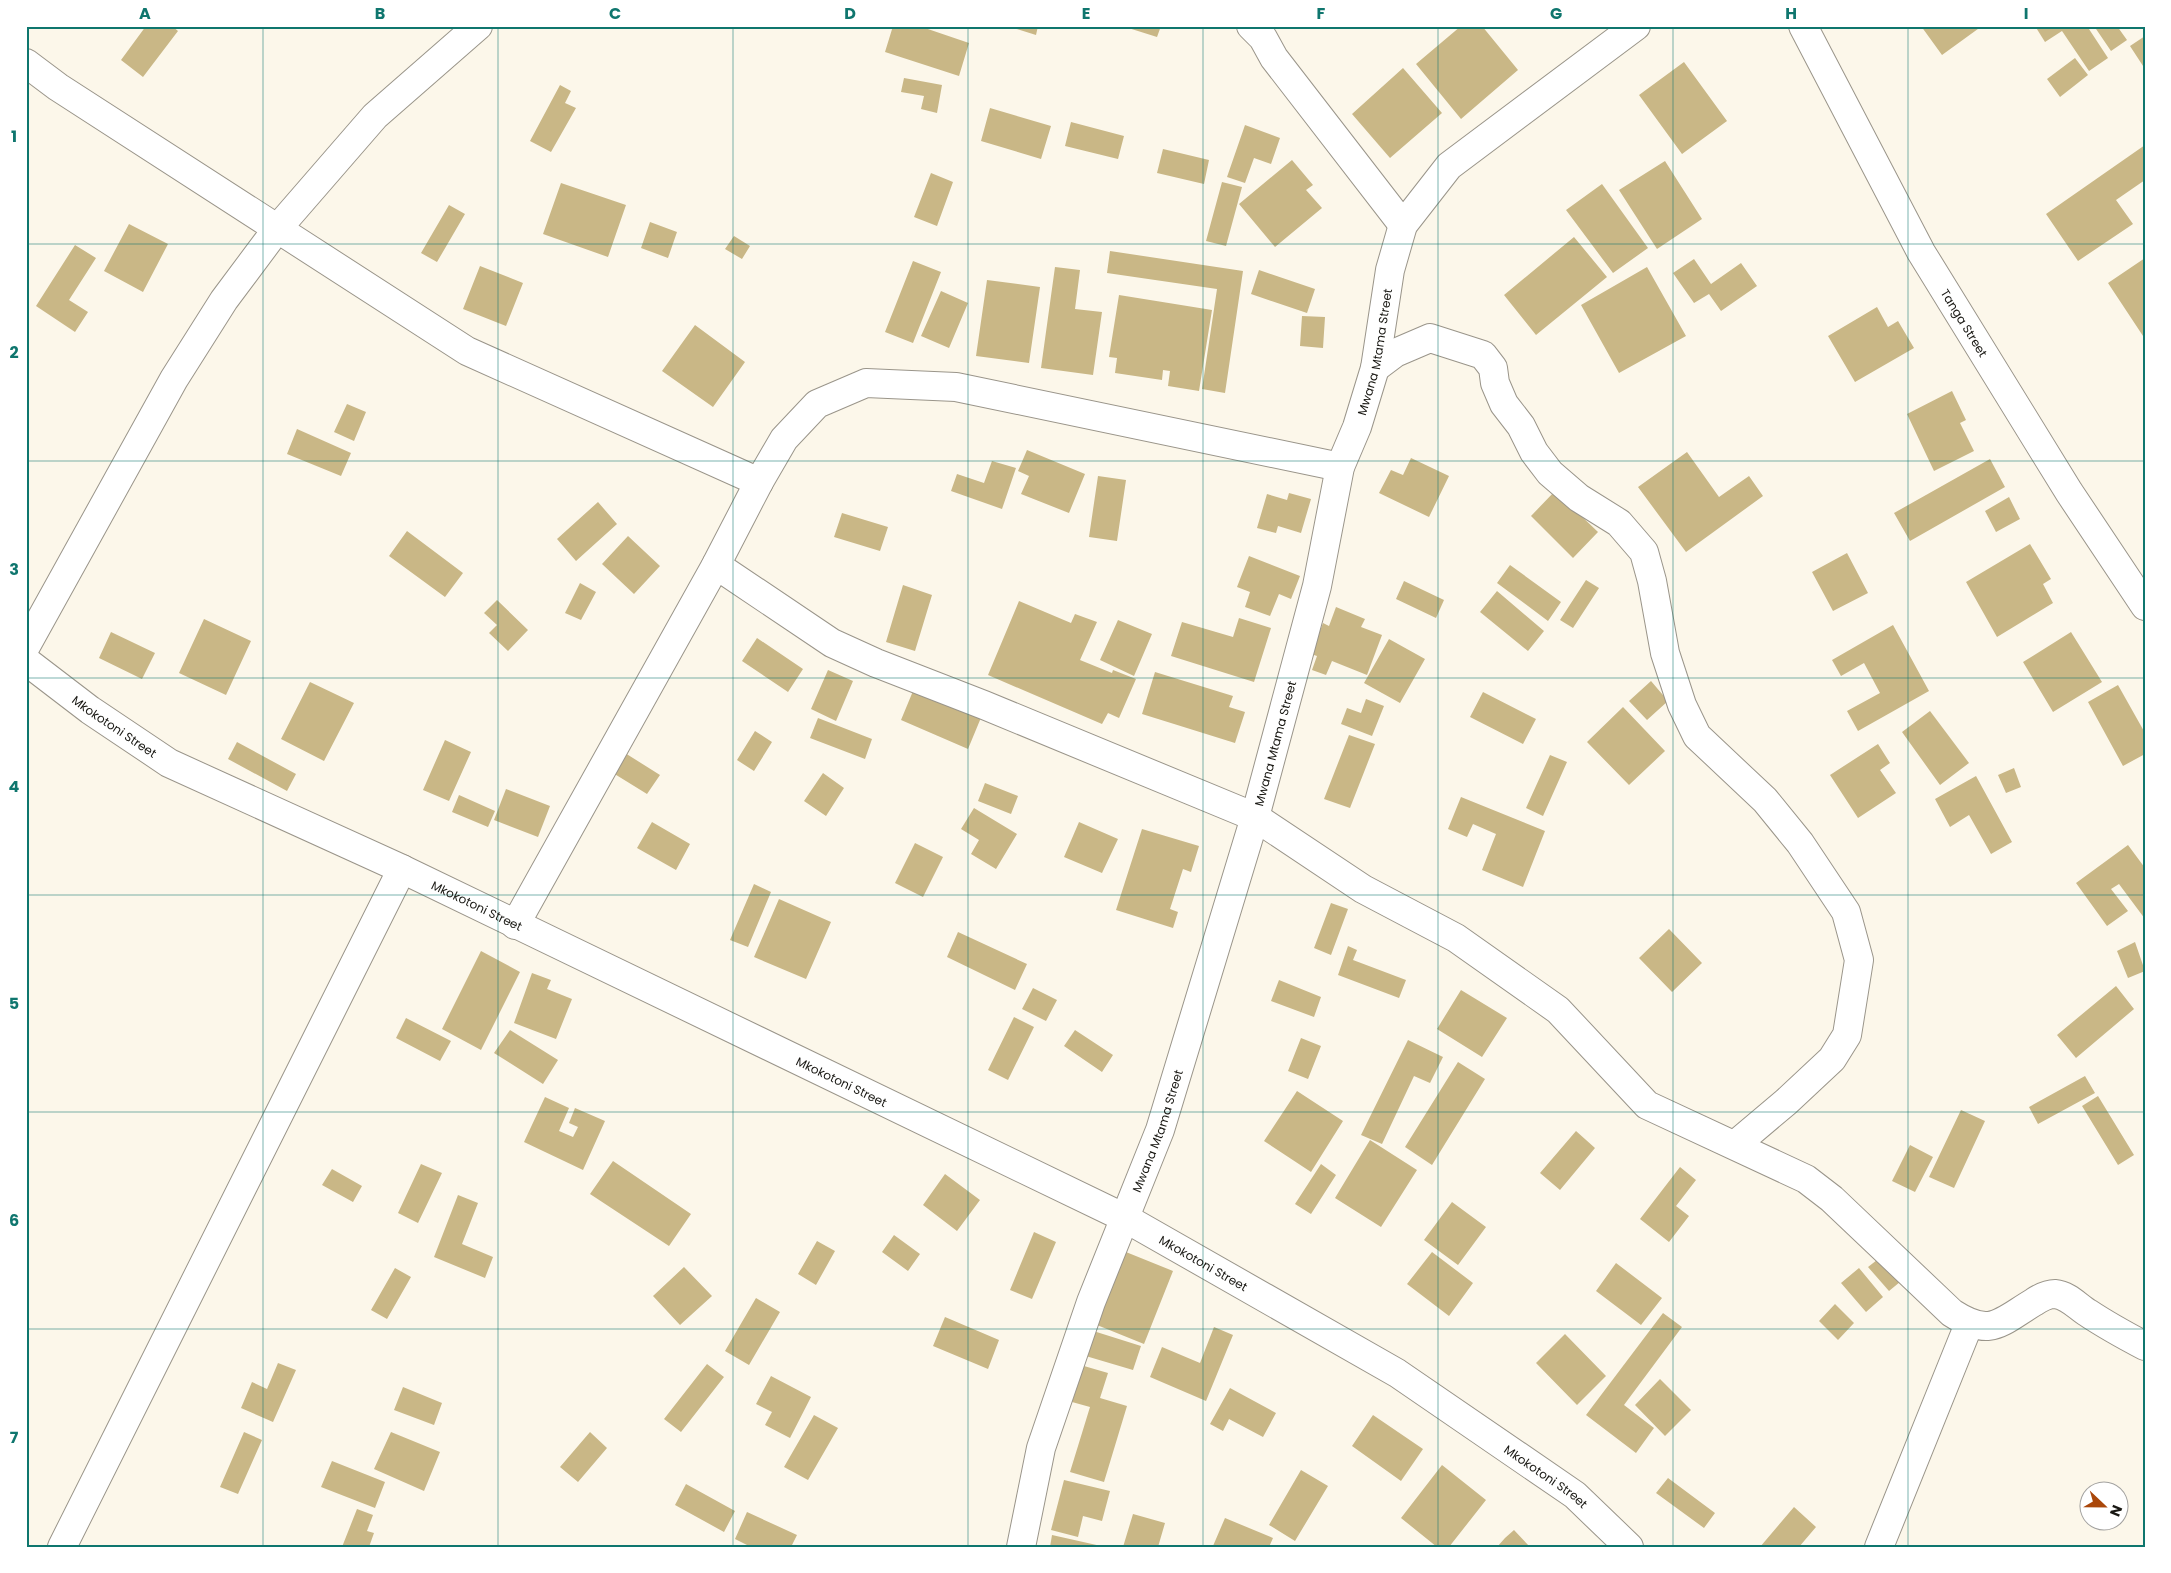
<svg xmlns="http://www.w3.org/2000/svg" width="2171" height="1573" viewBox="0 0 2171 1573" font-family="Poppins,sans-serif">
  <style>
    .building { fill: #c9b786 }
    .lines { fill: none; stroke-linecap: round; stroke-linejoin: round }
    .minor-casing { stroke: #9a958a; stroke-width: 30 }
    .minor { stroke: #fff; stroke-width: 28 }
    .grid { fill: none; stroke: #0f766e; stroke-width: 1; stroke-opacity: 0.55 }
    .labels { text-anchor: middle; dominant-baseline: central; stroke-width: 5; stroke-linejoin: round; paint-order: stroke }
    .street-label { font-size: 12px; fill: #181712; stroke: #fff }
    .neatline { fill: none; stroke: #0f766e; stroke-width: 2 }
    .grid-label { font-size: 16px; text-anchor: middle; font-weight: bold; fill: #0f766e }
  </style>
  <rect width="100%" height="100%" fill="#fcf7ea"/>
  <path class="building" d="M146,26H172L178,31L143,77L121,60Z
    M893,26H919L969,43L959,76L885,52Z
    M1007,26H1038L1036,35Z
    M1122,26H1161L1157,37Z
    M1461,26H1482L1518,70L1461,119L1416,64Z
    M1921,26H1982L1942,55Z
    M2035,26H2087L2108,58L2089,71L2062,31L2045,42Z
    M2094,26H2117L2127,40L2111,51Z
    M2145,36V69L2130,46Z
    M2075,58L2088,75L2060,97L2047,79Z
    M1684,62L1727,121L1682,154L1639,95Z
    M1403,68L1442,113L1390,158L1352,114Z
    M904,78L942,85L937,113L921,109L924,96L901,92Z
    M560,85L571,91L565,103L576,108L551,152L530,141Z
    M990,108L1051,126L1041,159L981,141Z
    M1071,122L1124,136L1118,159L1065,146Z
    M1245,125L1280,138L1271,164L1254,158L1245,183L1227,177Z
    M2145,145V180L2116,200L2133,224L2078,261L2046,214Z
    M1163,149L1209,160L1204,184L1157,173Z
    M1292,160L1313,185L1306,190L1322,208L1275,247L1239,204Z
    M1665,161L1702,219L1657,249L1619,190Z
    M931,173L953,182L937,226L914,217Z
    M1222,182L1242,187L1226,246L1206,241Z
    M561,183L626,205L608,257L543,234Z
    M1602,184L1648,248L1613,273L1566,210Z
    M449,205L465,214L437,262L421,253Z
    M650,222L677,232L668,258L641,248Z
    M129,224L168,244L143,292L104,271Z
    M734,236L750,246L742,259L725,249Z
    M1574,237L1607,277L1536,335L1504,295Z
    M75,245L96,258L69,300L88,312L75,332L36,306Z
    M1110,251L1243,271L1225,393L1202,389L1217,289L1107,273Z
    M2145,258V339L2108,283Z
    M1694,259L1711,284L1741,263L1757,286L1721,311L1709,294L1694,303L1673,273Z
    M913,261L941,272L913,343L885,332Z
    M480,266L523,283L506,326L463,309Z
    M1055,267L1080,270L1075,309L1102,312L1093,375L1041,368Z
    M1647,267L1686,336L1619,373L1581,305Z
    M1259,270L1315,289L1307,313L1251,294Z
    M987,280L1040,287L1029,363L976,356Z
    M941,291L968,303L949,348L921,336Z
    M1119,295L1212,310L1199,391L1168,386L1170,371L1163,370L1162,380L1115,373L1117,358L1109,357Z
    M1877,307L1888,327L1898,321L1914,348L1855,382L1828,336Z
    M1302,316L1325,317L1323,348L1300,346Z
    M695,325L745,362L713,407L662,371Z
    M1952,391L1966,420L1960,423L1974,451L1934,471L1907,414Z
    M347,404L366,412L354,441L334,432Z
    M297,429L351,453L341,476L287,454Z
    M1027,450L1085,474L1069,513L1021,494L1029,476L1018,471Z
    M1687,452L1719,497L1749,476L1763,496L1686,552L1638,487Z
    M1411,458L1449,476L1429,517L1379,493L1391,470L1403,475Z
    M1990,459L2005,487L1910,541L1894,513Z
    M992,461L1016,468L1002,509L951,491L957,474L984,483Z
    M1098,476L1126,480L1117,541L1089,537Z
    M1555,491L1598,532L1573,558L1531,516Z
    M1289,493L1311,499L1301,533L1278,526L1276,533L1257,528L1267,494L1287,500Z
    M2009,497L2020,519L1996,532L1985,511Z
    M598,502L617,524L576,561L557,539Z
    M842,513L888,527L880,551L834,537Z
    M407,531L463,573L445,597L389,556Z
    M628,536L660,566L634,594L602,564Z
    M2030,544L2051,579L2043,584L2053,603L1997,637L1966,582Z
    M1847,553L1868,593L1833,611L1812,572Z
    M1249,556L1300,576L1291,599L1279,594L1270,616L1245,607L1250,592L1237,587Z
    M1510,565L1561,602L1548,621L1497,583Z
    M1586,580L1599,588L1573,628L1560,620Z
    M1404,581L1444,600L1436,618L1396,599Z
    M580,583L596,592L581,620L565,613Z
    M903,585L932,595L915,651L886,642Z
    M1497,591L1544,631L1528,651L1480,612Z
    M497,600L528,630L508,651L489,633L497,625L484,613Z
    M1019,601L1071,623L1075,614L1097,622L1080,660L1112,673L1113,670L1136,679L1119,718L1108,713L1102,724L988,675Z
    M1336,607L1365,619L1361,627L1382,635L1367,675L1332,661L1326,675L1312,670L1317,656L1311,654L1323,623L1329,626Z
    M1239,618L1271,628L1254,682L1171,656L1182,622L1233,637Z
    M204,619L251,641L226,695L179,673Z
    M1118,620L1152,634L1134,676L1100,660Z
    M1893,625L1929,691L1858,731L1847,711L1880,693L1864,663L1841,676L1832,660Z
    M111,632L155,653L142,679L99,658Z
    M2071,632L2102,682L2053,712L2023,662Z
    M757,638L803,669L788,692L742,661Z
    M1389,639L1425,659L1400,703L1364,683Z
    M828,670L853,681L836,721L811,709Z
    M1155,672L1233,696L1229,707L1245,712L1235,743L1142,714Z
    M918,679L985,708L968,749L901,720Z
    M1651,681L1668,701L1647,720L1629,701Z
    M310,682L354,703L324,761L281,739Z
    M2118,685L2145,733V754L2123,766L2088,702Z
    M1483,692L1536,719L1523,744L1470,717Z
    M1366,699L1384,706L1372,736L1341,724L1347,708L1361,713Z
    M1623,707L1665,751L1629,785L1587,742Z
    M1930,711L1969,763L1940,785L1902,732Z
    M818,718L872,739L865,759L810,738Z
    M755,731L772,742L754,771L737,760Z
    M1349,735L1375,744L1350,808L1324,799Z
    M445,740L471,752L449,801L423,790Z
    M237,742L296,774L287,791L228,759Z
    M1878,744L1890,763L1880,770L1896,793L1858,818L1830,775Z
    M625,753L660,775L647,794L613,773Z
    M1550,755L1567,762L1543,816L1526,808Z
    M2014,768L2021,787L2006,793L1998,775Z
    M823,773L844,788L826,816L804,801Z
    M1976,776L2012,842L1991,854L1969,815L1950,827L1935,799Z
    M985,783L1018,796L1011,814L978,801Z
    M506,789L550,806L538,837L494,820Z
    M459,795L495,811L488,827L452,812Z
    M1461,797L1545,831L1523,887L1482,870L1496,834L1473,824L1467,837L1448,829Z
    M974,808L1017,834L996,869L971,854L979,840L961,829Z
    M652,822L690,844L676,870L637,848Z
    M1079,822L1118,839L1102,873L1064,857Z
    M1142,829L1199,846L1191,872L1183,869L1170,909L1178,912L1173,928L1116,910Z
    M915,843L943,857L923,897L895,883Z
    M2128,845L2145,868V919L2119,884L2111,889L2128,911L2107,926L2076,883Z
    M754,884L771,892L748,947L730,940Z
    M779,899L831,922L806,979L754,957Z
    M1331,903L1348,909L1331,955L1314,948Z
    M1669,929L1702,963L1672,992L1639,958Z
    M958,932L1027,964L1015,990L947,957Z
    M2135,942L2145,971L2128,978L2117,951Z
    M1348,946L1357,950L1353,960L1406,980L1399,998L1338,975Z
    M481,951L520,972L481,1050L442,1029Z
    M532,973L551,980L547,989L572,999L556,1039L514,1023Z
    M1279,980L1321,997L1314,1017L1271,1001Z
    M2116,986L2134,1009L2076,1058L2057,1035Z
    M1033,988L1057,1000L1046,1021L1022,1009Z
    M1461,990L1507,1018L1482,1057L1437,1029Z
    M1014,1017L1034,1027L1008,1080L988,1070Z
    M406,1018L451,1041L440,1061L396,1038Z
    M510,1030L558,1060L543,1084L494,1053Z
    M1075,1030L1113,1055L1102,1072L1064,1046Z
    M1301,1038L1321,1046L1308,1079L1288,1071Z
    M1408,1040L1443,1057L1430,1083L1414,1076L1382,1144L1361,1135Z
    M1458,1062L1485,1079L1432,1165L1405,1147Z
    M2085,1076L2095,1093L2038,1124L2029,1107Z
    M1297,1091L1343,1121L1311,1172L1264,1141Z
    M2098,1096L2134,1155L2118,1165L2082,1106Z
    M545,1097L569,1108L559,1131L573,1137L578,1127L569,1123L575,1108L605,1121L583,1170L524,1142Z
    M1961,1110L1985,1121L1954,1188L1929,1177Z
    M1576,1131L1595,1148L1560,1190L1540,1173Z
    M1370,1140L1417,1170L1381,1227L1335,1198Z
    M1910,1145L1933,1157L1915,1192L1892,1181Z
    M613,1161L691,1214L669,1246L590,1194Z
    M421,1164L442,1173L418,1223L398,1213Z
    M1321,1164L1336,1175L1311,1214L1295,1204Z
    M1680,1167L1696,1180L1676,1206L1689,1216L1669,1242L1640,1219Z
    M332,1169L362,1186L353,1202L322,1185Z
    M945,1174L980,1200L957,1231L923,1205Z
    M458,1195L478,1203L462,1244L493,1257L485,1278L434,1257Z
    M1452,1202L1486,1227L1458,1265L1424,1240Z
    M1034,1232L1056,1242L1032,1299L1010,1290Z
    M894,1235L920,1254L908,1271L882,1252Z
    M817,1241L835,1251L816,1285L798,1274Z
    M1121,1250L1173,1271L1144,1344L1092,1323Z
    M1432,1252L1473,1283L1449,1316L1407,1284Z
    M1886,1253L1906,1277L1889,1291L1868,1267Z
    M1616,1263L1662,1298L1641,1325L1596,1291Z
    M684,1267L712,1296L680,1325L653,1296Z
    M395,1268L411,1277L387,1319L371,1310Z
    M1859,1268L1883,1297L1866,1312L1841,1283Z
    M756,1298L780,1312L749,1365L725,1351Z
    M1835,1304L1854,1323L1838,1340L1819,1321Z
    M1663,1313L1682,1327L1624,1405L1654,1428L1636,1453L1586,1415Z
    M945,1317L999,1340L988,1369L933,1346Z
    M1214,1327L1233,1335L1206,1401L1150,1377L1162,1347L1200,1363Z
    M1087,1329L1141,1346L1133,1370L1079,1354Z
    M1565,1334L1606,1376L1577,1405L1536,1363Z
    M278,1363L296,1370L273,1422L241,1408L252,1382L267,1389Z
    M707,1364L724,1377L681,1432L664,1419Z
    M1084,1366L1108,1373L1100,1398L1127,1406L1104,1482L1070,1472L1090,1407L1072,1402Z
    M771,1376L811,1397L790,1438L765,1425L772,1412L756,1404Z
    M1660,1379L1691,1410L1665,1436L1635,1405Z
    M403,1387L442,1403L434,1425L394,1410Z
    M1230,1388L1276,1413L1263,1437L1229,1419L1223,1431L1210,1424Z
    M814,1415L838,1428L808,1480L784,1467Z
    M1373,1415L1423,1449L1401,1481L1352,1446Z
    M244,1432L262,1440L238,1494L220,1487Z
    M391,1432L440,1452L424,1491L374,1469Z
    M590,1432L607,1448L578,1482L560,1467Z
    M332,1461L385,1482L375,1508L321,1487Z
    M1442,1465L1486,1500L1449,1547H1437L1401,1518Z
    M1301,1470L1328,1486L1295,1541L1269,1525Z
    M1668,1478L1715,1513L1704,1528L1656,1493Z
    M1064,1480L1110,1491L1102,1521L1083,1516L1078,1537L1051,1530Z
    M686,1484L735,1511L724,1532L675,1505Z
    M1794,1507L1816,1527L1799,1547H1760Z
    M357,1509L373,1515L367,1531L374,1533L369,1547H342Z
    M747,1512L797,1535L791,1547H751L735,1539Z
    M1133,1514L1165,1523L1158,1547H1123Z
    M1225,1518L1273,1538L1269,1547L1213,1546Z
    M1514,1530L1530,1547H1497L1505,1538Z
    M1052,1535L1101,1546V1547H1050Z"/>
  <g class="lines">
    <g class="minor-casing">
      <g id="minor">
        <path d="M1251,26L1263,38L1274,58L1403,225"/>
        <path id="s1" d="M1803,26L1921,252L2069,492L2145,606"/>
        <path d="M26,63L58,87L467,351L759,482"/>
        <path d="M1375,368L1395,353L1430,338L1483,355L1493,368L1495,383L1504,404L1521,426L1534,452L1550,473L1579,498L1619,523L1644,552L1652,581L1665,653L1682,705L1697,736L1765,800L1800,843L1846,912L1859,960L1847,1035L1832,1059L1786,1102L1735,1145"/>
        <path d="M716,565L832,643L876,663L984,705L1255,817L1363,889L1456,938L1558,1010L1647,1105L1806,1179L1832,1199L1952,1313C1991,1338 1999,1323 2034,1302C2040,1298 2047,1294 2055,1294C2068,1295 2078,1307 2088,1313C2106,1325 2126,1336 2145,1346"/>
        <path d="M26,646L174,379L224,300L277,229L375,116L478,26"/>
        <path id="s2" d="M26,661L90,710L169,763L402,869L1125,1218L1397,1373L1575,1495L1629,1547"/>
        <path d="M515,925L716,565L759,482L784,439L817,404L866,383L956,387L1340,467"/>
        <path d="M62,1547L402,869"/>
        <path id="s3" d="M1021,1547L1041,1448L1091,1302L1160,1130L1255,817L1317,586L1340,467L1357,427L1375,368L1390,270L1403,225L1449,166L1636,26"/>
        <path d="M1879,1547L1969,1324"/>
      </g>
    </g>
    <use href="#minor" class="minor"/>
  </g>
  <path class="grid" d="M263,26V1547M498,26V1547M733,26V1547M968,26V1547M1203,26V1547M1438,26V1547M1673,26V1547M1908,26V1547M26,244H2145M26,461H2145M26,678H2145M26,895H2145M26,1112H2145M26,1329H2145"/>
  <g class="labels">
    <g class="street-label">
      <text stroke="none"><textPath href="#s1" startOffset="338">Tanga Street</textPath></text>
      <text stroke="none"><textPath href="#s3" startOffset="1249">Mwana Mtama Street</textPath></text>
      <text stroke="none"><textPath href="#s2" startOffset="110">Mkokotoni Street</textPath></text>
      <text stroke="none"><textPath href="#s3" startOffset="844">Mwana Mtama Street</textPath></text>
      <text stroke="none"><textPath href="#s2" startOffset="515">Mkokotoni Street</textPath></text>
      <text stroke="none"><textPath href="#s2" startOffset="920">Mkokotoni Street</textPath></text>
      <text stroke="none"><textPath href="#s3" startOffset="439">Mwana Mtama Street</textPath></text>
      <text stroke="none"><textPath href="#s2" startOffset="1325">Mkokotoni Street</textPath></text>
      <text stroke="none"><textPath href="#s2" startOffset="1729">Mkokotoni Street</textPath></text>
    </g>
  </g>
  <rect width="2171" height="1573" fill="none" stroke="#ffffff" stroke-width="55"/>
  <g transform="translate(2104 1506) rotate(112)"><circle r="24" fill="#ffffff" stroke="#a3a2a0"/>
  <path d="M0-4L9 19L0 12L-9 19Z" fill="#aa470a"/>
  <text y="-8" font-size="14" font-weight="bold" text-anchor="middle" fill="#181712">N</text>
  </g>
  <rect x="28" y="28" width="2116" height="1518" class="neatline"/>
  <g class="grid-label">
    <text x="145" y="19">A</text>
    <text x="380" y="19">B</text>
    <text x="615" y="19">C</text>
    <text x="850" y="19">D</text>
    <text x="1086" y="19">E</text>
    <text x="1321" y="19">F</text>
    <text x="1556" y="19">G</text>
    <text x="1791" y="19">H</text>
    <text x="2026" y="19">I</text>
    <text x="14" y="142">1</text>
    <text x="14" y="358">2</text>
    <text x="14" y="575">3</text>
    <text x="14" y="792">4</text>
    <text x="14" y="1009">5</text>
    <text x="14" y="1226">6</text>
    <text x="14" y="1443">7</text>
  </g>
</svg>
